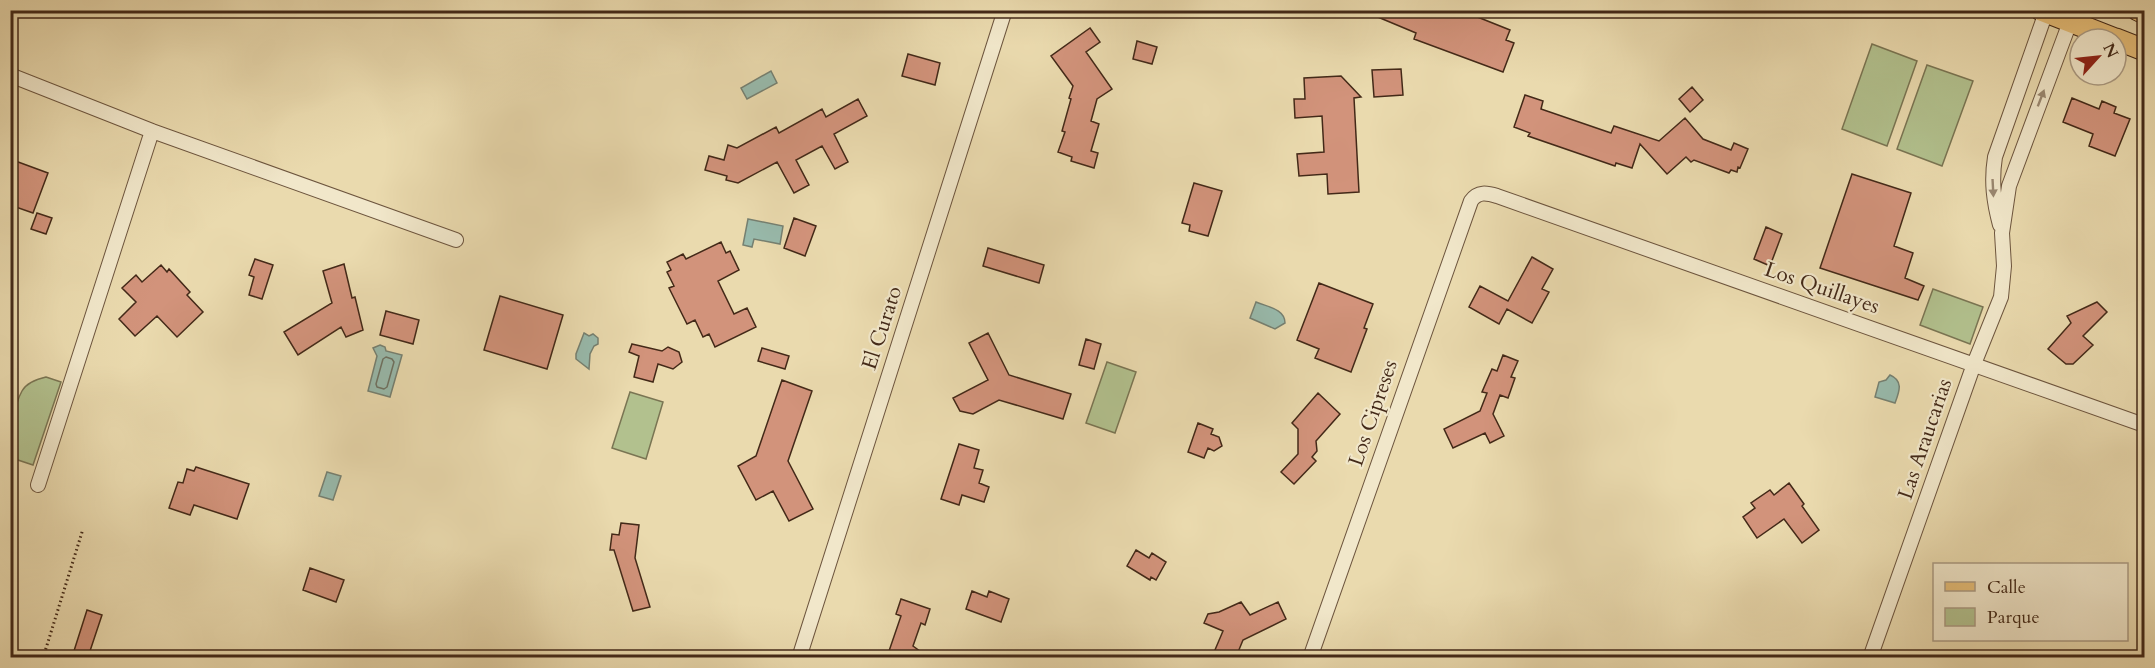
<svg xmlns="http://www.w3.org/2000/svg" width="2155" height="668" viewBox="0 0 2155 668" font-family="Cardo,serif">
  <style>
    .green { fill: #b2c18e; stroke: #7a7553; stroke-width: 1.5 }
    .water { fill: #98baac; stroke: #768071; stroke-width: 1.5 }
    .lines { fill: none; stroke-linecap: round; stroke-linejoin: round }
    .shore { stroke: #6e7262; stroke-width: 1.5 }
    .building { fill: #d2937b; stroke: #432918; stroke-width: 1.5 }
    .minor-casing { stroke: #6d553e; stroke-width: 16 }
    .primary-casing { stroke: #432918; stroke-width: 23 }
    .path { stroke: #432918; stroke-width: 3; stroke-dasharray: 1.5 3; stroke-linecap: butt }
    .minor { stroke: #f1e7ca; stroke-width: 14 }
    .primary { stroke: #e5bd77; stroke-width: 21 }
    .oneway { fill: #9a8871 }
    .labels { text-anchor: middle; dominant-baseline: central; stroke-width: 4.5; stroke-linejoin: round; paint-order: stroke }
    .street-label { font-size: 21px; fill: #432918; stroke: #f1e7ca }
  </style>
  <rect width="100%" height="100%" fill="#eadaae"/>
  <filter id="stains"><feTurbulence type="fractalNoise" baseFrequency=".00333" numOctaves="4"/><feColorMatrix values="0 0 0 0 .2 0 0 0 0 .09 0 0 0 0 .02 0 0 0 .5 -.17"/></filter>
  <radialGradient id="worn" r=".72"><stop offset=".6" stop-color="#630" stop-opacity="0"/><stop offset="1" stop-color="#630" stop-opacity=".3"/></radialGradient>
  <path class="green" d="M1872,44L1917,61L1887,146L1842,129Z
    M1927,65L1973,81L1942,166L1897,149Z
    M1933,289L1983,307L1970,344L1920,325Z
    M1107,362L1136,372L1115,433L1086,423Z
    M46,377L61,382L33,465L18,460L11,451C10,435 14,405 22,391C27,382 37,379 46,377Z
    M630,392L663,402L646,459L612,448Z"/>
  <path class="water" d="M771,71L777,83L747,99L741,88Z
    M748,219L783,226L780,244L754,239L752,247L743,245Z
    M1256,302C1268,307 1285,309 1285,323L1275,329L1250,318Z
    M584,333L589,336L593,334L598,338V344L594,346L590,354L589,369L576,359V354Z
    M380,345L385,347L386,351L402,355L390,397L368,391L377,356L373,348Z
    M1890,375C1904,381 1899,392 1895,403L1875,397L1879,382L1886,380Z
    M327,472L341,476L333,500L319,496Z"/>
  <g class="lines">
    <path class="shore" d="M386,357L392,359L394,362L387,387L384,389L377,387L376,384L383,359Z"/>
  </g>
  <path class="building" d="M1361,10H1477L1475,16L1510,30L1506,40L1514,43L1503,72L1414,39L1416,33Z
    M1090,28L1100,42L1086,52L1112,89L1097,99L1091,121L1099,124L1091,151L1098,153L1094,168L1071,161L1072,157L1058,152L1065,132L1062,131L1071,99L1069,98L1073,86L1051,56Z
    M1137,41L1157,47L1152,64L1133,59Z
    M908,54L940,63L935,85L902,76Z
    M1401,69L1403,95L1374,97L1372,70Z
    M1341,76L1361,97L1354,98L1359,192L1328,194L1327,174L1299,176L1297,154L1324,152L1322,116L1295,118L1294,99H1305L1304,78Z
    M1692,87L1703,100L1690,112L1679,99Z
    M1525,95L1543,101L1541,109L1611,133L1614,126L1659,141L1685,118L1703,139L1731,150L1734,143L1748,149L1740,168L1738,167L1737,172L1731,170L1729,173L1694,160L1691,162L1686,157L1667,174L1640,144L1632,168L1616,163L1615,166L1528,136L1530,133L1514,127Z
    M2072,98L2099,109L2102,101L2116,107L2114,113L2130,119L2115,156L2089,146L2093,134L2063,122Z
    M858,99L867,116L834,134L848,162L835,169L822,146L796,160L809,185L794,193L777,162L738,183L726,180L727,176L705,170L709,156L724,160L728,145L737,148L776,127L779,133L822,109L826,117Z
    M10,159L48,173L33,213L10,205Z
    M1852,174L1911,193L1894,246L1913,253L1905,278L1924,286L1918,300L1820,268Z
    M1194,183L1222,191L1208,236L1189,231L1190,225L1182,223Z
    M37,213L52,218L46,234L31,229Z
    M794,218L816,226L805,256L784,248Z
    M1766,227L1782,234L1770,266L1754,259Z
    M721,242L726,253L730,251L739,270L718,281L734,314L747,308L756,327L715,347L709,334L703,337L695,320L687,324L669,288L674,286L667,272L671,270L667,262L683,254L686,259Z
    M988,248L1044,265L1039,283L983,266Z
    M1532,257L1553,269L1542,289L1549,292L1532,323L1507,309L1499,324L1469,307L1480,286L1508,301Z
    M255,259L273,265L262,299L249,295L254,277L249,275Z
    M344,264L352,298L355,297L363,330L346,337L341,327L298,355L284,332L332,303L323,271Z
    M161,265L167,272L169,269L190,292L187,295L203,312L177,337L157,316L135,336L119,319L136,302L122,288L136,275L142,282Z
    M1319,283L1373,304L1364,328L1367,329L1351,372L1315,358L1319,349L1297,340Z
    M500,296L563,315L547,369L484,350Z
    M2097,302L2107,312L2083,336L2093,345L2073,364H2066L2048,349L2071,323L2067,316Z
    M386,311L419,320L413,344L380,335Z
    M988,333L1009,375L1071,394L1063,419L999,400L973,414L960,411L953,398L988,380L969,343Z
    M1086,339L1101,344L1094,369L1079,365Z
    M632,344L662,351L668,347L679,352L682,362L673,369L658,364L653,382L634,377L639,356L629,352Z
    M762,348L789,356L785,369L758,361Z
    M1503,355L1518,361L1511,377L1515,378L1508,398L1500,395L1493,414L1504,436L1490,443L1485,433L1453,448L1444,429L1480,411L1487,393L1482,392L1492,369L1497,371Z
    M782,380L812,391L788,461L813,509L789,521L773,491L756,500L738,466L756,456Z
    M1318,393L1340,414L1316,441L1317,451L1312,457L1316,461L1294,484L1281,472L1298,454V429L1292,423Z
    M1198,423L1213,429L1211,434L1219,437L1222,446L1214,451L1208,448L1204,458L1188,452Z
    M959,444L979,450L974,468L983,470L979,483L989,487L984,502L962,495L959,505L941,499Z
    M196,467L249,484L237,519L194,505L190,515L169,508L178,482L183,483L187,469L194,471Z
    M1789,483L1804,504L1802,506L1819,530L1802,543L1784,519L1757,538L1743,517L1755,508L1751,503L1770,490L1774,495Z
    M621,523L639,525L635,558L650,607L633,611L614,550H610L612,534L619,535Z
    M1136,550L1149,558L1152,553L1166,562L1156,580L1151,577L1150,580L1127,566Z
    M310,568L344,580L336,602L303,590Z
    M972,591L987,597L989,591L1009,599L1001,622L966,609Z
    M901,599L930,609L925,625L921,623L913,646L928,657H890L891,655L888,654L901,616L896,614Z
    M1241,602L1250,615L1278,602L1286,619L1243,640L1236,657H1212L1223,631L1204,623L1208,614L1219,612Z
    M87,610L102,615L88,657H82L73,654Z"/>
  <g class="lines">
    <g class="minor-casing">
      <path id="minor" d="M10,75L152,131L456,240
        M2000,225C1994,202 1991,182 1995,157L2046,12
        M38,485L152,131
        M799,658L1005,10
        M1310,658L1471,201C1478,191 1487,193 1497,196L2144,425
        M1870,658L1974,364L2001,297L2004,266L2002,233L2009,186L2070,22"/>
    </g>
    <g class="primary-casing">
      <path id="primary" d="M2041,10L2115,39
        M2138,10L2144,13
        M2116,39L2144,50"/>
    </g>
    <path class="path" d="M43,658L83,529"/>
    <use href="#minor" class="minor"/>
    <use href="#primary" class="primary"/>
  </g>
  <defs><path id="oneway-solid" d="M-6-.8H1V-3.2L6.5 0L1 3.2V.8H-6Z" transform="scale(1.5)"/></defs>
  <g class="oneway">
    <use href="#oneway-solid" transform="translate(2041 98) rotate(-69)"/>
    <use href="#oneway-solid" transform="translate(1993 188) rotate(87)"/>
  </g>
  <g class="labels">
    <g class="street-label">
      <text transform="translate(1822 288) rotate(19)">Los Quillayes</text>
      <text transform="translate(882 328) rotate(-72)">El Curato</text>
      <text transform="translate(1373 413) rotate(-71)">Los Cipreses</text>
      <text transform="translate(1925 439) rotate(-71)">Las Araucarias</text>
    </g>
  </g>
  <rect width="2155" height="668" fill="none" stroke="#eadaae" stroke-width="36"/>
  <rect x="12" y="12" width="2131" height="644" fill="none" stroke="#432918" stroke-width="3"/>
  <rect x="18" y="18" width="2119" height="632" fill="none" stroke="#432918" stroke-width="1.5"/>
  <rect x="1933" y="563" width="195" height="78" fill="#f1e7ca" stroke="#ab9b83" stroke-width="1.5"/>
  <rect x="1945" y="582" width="30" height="9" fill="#e5bd77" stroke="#ab9b83" stroke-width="1.5"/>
  <text x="1987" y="593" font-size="18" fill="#432918">Calle</text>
  <rect x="1945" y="608" width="30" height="18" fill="#b2c18e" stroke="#ab9b83" stroke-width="1.5"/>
  <text x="1987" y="623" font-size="18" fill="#432918">Parque</text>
  <g transform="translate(2098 57) rotate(63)"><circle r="28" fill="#f1e7ca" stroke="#ab9b83" stroke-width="1.5"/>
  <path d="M0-4.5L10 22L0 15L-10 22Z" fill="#8f2418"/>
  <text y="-9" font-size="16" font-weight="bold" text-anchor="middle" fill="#432918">N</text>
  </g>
  <rect width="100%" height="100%" filter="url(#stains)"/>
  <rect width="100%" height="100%" fill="url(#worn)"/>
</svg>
